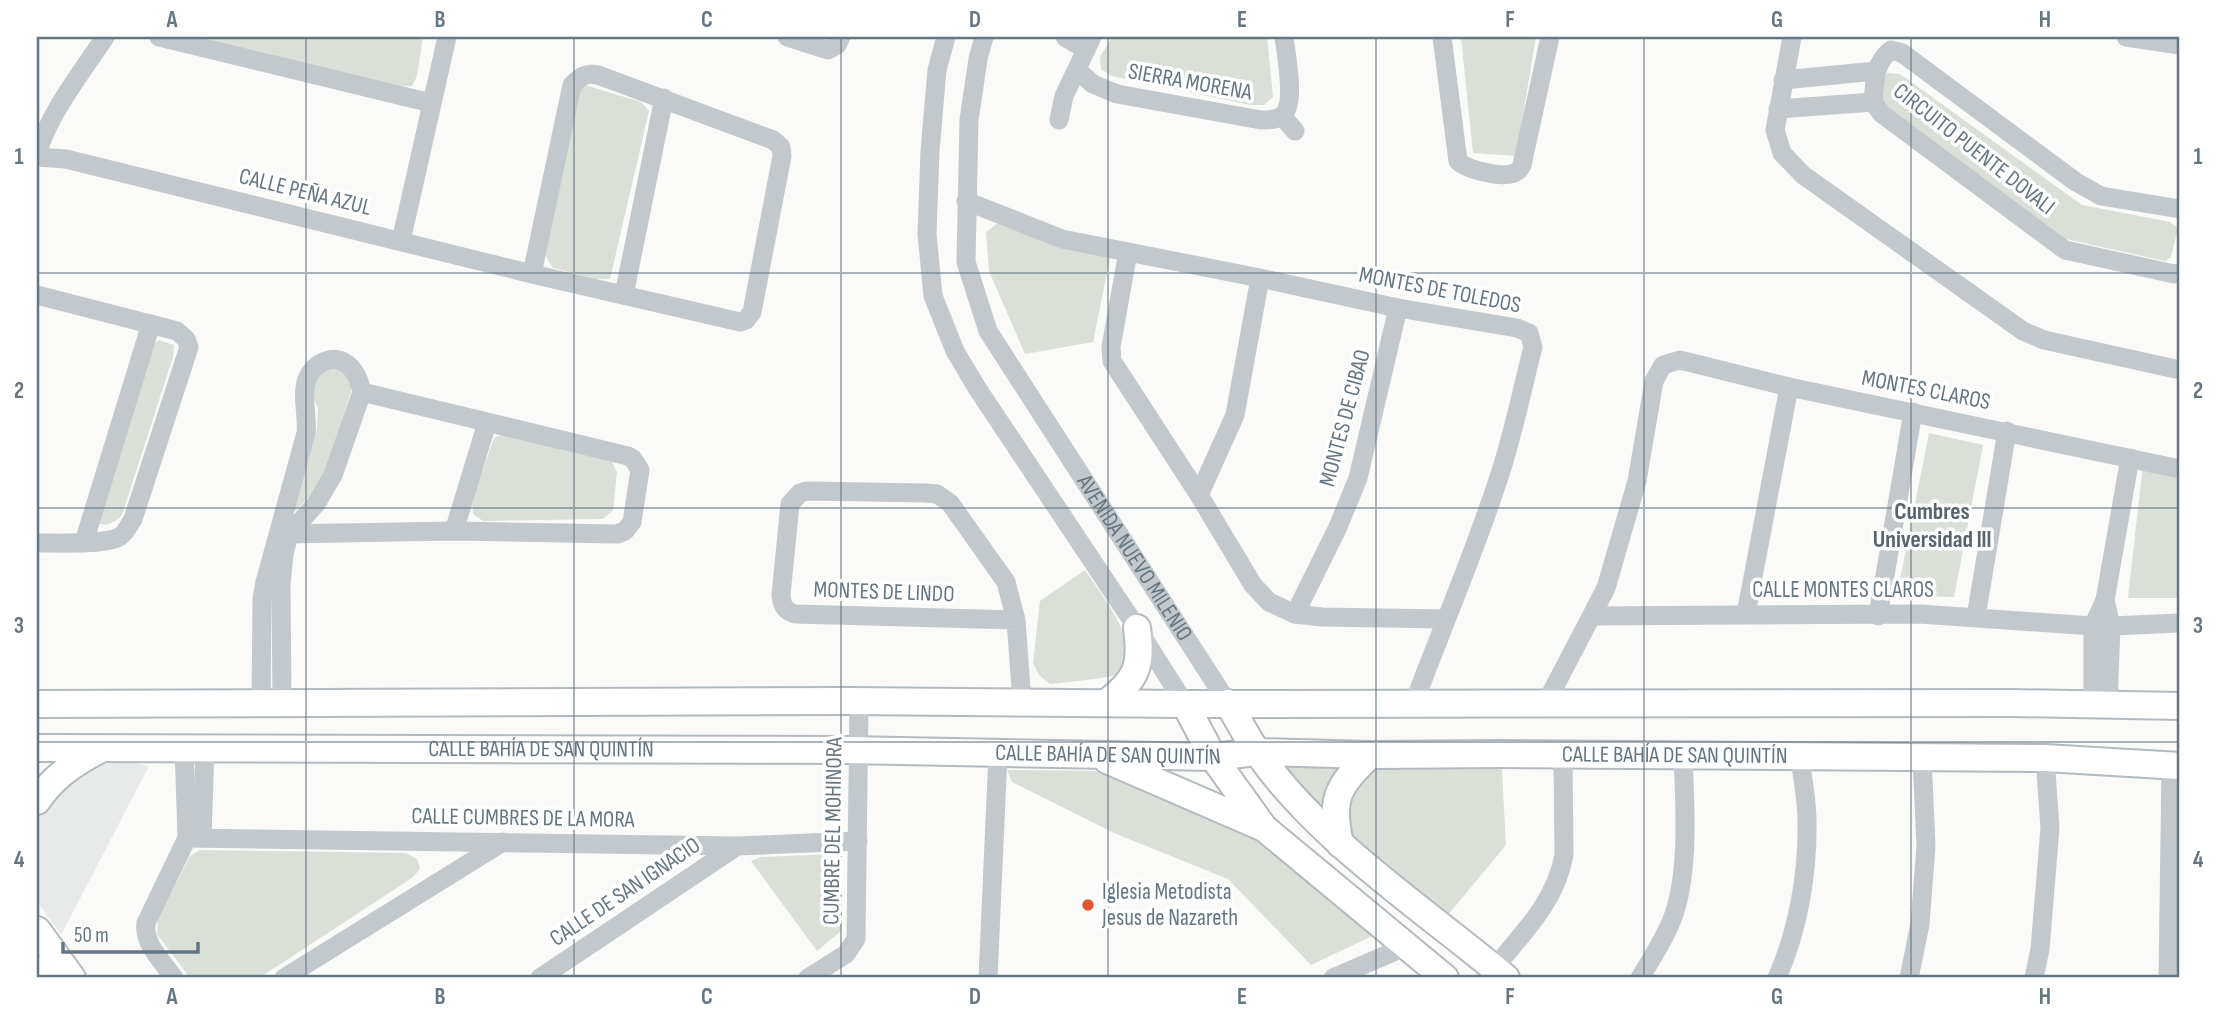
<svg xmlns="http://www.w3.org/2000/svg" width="2217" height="1015" viewBox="0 0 2217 1015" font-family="'Sofia Sans Condensed',sans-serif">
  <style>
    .built { fill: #e8e9e9 }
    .green { fill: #dadfd7 }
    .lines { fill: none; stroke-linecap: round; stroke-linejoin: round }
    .secondary-casing { stroke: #b3babf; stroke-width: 30 }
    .street { stroke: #c3c8cc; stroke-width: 19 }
    .secondary { stroke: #fff; stroke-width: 26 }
    .grid { fill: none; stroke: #657683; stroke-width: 2; stroke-opacity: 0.55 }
    .poi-dot { fill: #e4572e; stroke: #fff; stroke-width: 2.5 }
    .labels { text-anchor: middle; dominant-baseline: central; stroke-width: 7; stroke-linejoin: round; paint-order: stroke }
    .street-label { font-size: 23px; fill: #657683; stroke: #fff }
    .poi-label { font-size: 23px; fill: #657683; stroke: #fff; text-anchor: start }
    .neighbourhood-label { font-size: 24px; font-weight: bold; fill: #57646e; stroke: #fff }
    .neatline { fill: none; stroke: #657683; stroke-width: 2.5 }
    .grid-label { font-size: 23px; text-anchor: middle; font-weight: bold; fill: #657683 }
  </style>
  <rect width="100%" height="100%" fill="#fafaf8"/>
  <path class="built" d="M125,761L149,766L61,935L37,901V820L52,794L69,780L102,765Z"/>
  <path class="green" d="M199,37H423L417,76L412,86H397Z
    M1112,37H1267L1273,97L1264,105H1250L1112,76L1101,69L1100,57Z
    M1461,37H1536L1516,156L1473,153Z
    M1887,73L1900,74L2082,205L2170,222L2178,228L2171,257L2165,261L2066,239L1884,104L1879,93Z
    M585,85L641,102L649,111L610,279H595L553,268L545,255L575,95Z
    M998,223L1110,258L1093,342L1025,354L989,271L986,232Z
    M159,340L174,345L173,357L122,515C115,522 108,527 98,523L152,346Z
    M341,367L354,381L329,464L314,492L291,515L290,508L317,429L318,408L311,393L320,369Z
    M1929,433L1983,445L1954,597L1897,595Z
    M502,435L612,462L617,472L613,510L603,519L483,521L473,514L472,501L494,438Z
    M2143,464L2180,476V598H2128Z
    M1085,570C1099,592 1151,653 1115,675C1109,678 1061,683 1050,684L1039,675L1033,663L1040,601Z
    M1266,752L1501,754L1506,845L1438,927Z
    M1007,770L1099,771L1243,830L1372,936L1311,965L1228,879L1114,833L1012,782Z
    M200,850L406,853L418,860L420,869L412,878L259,978H190L157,934L158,919L190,856Z
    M832,854L839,863L841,931L817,951L751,861L761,857Z"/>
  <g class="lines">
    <g class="secondary-casing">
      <g id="secondary">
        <path d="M1106,703C1137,679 1142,667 1137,628"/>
        <path d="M1228,703C1238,719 1247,738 1258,753C1319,841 1425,910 1506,978"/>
        <path d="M37,704L848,701L1185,704L2012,703L2180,706"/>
        <path d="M1185,704L1213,757L1264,828L1445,978"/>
        <path id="s2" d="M37,748L847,750L1213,757L1257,752L1370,755L1501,754L2045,758L2180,766"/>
        <path d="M1107,760L1264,828"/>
        <path d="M37,801C53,777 74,763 99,750"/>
        <path d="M1340,844C1330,799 1337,786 1370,755"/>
        <path d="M37,930L72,978"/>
        <path d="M37,969L43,978"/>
      </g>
    </g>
    <g class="street">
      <path d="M159,37L431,103"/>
      <path d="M787,37L828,50L837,45L841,37"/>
      <path d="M946,37L937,70L930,151L927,234L933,296L955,351L977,388L1137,628L1185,704"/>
      <path id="s1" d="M984,37L978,59L969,120L966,262L988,331L1228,703"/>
      <path d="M1065,37L1085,49"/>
      <path d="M1442,37L1458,161C1467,170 1502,178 1514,173C1519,171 1520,169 1522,165L1550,37"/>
      <path d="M1792,37L1775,130L1782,153L1803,175L2023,331L2044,340L2180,370"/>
      <path d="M2126,37L2180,45"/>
      <path d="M1077,70L1093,84L1117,94L1261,120C1269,120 1277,120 1283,115C1296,103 1286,54 1284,37"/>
      <path d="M1783,80L1876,71"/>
      <path d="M1778,109L1873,102"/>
      <path d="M1282,116L1295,131"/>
      <path d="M1059,120L1064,96L1092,37"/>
      <path d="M37,154C49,113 82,72 105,37"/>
      <path d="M37,157L66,159L532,274L740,322L746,320L752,312L782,156L781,147L773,140L598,75C586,72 580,77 572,85L532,274"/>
      <path d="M966,201L1062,239L1260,278L1398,308L1517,328L1529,333L1533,347C1522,390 1513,435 1499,477C1474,554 1442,628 1414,703"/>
      <path d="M2180,209L2101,196L2076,182L1902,53L1891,50C1874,63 1875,82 1873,102L1882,114L2065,250L2174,274L2180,273"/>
      <path d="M401,241L447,37"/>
      <path d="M1128,252L1111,347L1112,361L1199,495L1253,585L1269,602L1295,614L1322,617L1445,619"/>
      <path d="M37,295L177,331L186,339L189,347L133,519C129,525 126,533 119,537C104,545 55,543 37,543"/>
      <path d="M624,295L664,98"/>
      <path d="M1199,495L1235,415L1260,278"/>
      <path d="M454,531L487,423"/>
      <path d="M283,534L454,531L617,534L625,531L632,522L640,470L633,459L628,456L362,392"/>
      <path d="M84,542L151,324"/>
      <path d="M2105,600L2111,626L2108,704"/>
      <path d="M1295,614L1338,527L1358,478L1398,308"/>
      <path d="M1746,614L1789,387"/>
      <path d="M1593,616L1920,614L2093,626"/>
      <path d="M1878,616L1913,412"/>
      <path d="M1976,617L2007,431"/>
      <path d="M1016,620L795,614C785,611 782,606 781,595L790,504L800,493L807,491L926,493L937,494L950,503L1006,582L1016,620L1022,702"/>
      <path d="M2111,626L2180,623"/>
      <path d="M1546,703L1606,588L1637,481L1654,381L1663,365L1680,360L1789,387L2180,469"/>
      <path d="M261,704L262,599L265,582L306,433C308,415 301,396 307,379C313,364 332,353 347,364C356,371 360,382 362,392L333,475L316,504L289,534L284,554L281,584L282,704"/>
      <path d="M2093,704V626L2105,600L2130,458"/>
      <path d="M187,838L737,846L858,841"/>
      <path d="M202,838L205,747"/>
      <path d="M1494,968C1523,933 1556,901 1564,855L1563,755"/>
      <path d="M174,978C163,962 143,944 146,923L187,838L184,747"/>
      <path d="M284,978L503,842"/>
      <path d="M540,978L737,846"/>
      <path d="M808,978L846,954L856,939L859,702"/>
      <path d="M988,978L998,754"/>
      <path d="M1333,978L1407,946"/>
      <path d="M1640,978C1651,960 1663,941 1671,922C1690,877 1685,804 1683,757"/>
      <path d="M1777,978C1798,930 1808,874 1807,821C1807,799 1802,777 1800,756"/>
      <path d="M1909,978L1920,924L1926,846L1922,757"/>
      <path d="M2034,978L2040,949L2050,828L2045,758"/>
      <path d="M2168,978L2171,765"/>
    </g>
    <use href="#secondary" class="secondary"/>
  </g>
  <path class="grid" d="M306,37V978M574,37V978M841,37V978M1108,37V978M1376,37V978M1644,37V978M1911,37V978M37,273H2180M37,508H2180M37,742H2180"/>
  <circle class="poi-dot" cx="1088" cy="905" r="7"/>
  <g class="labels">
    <g class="street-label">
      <text transform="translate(1190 82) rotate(10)">SIERRA MORENA</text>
      <text transform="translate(1974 149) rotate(38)">CIRCUITO PUENTE DOVALI</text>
      <text transform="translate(305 192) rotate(14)">CALLE PEÑA AZUL</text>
      <text transform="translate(1440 290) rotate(11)">MONTES DE TOLEDOS</text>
      <text transform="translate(1926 390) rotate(11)">MONTES CLAROS</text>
      <text transform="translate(1345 418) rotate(-75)">MONTES DE CIBAO</text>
      <text stroke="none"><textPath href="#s1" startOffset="569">AVENIDA NUEVO MILENIO</textPath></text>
      <text x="1843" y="590">CALLE MONTES CLAROS</text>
      <text transform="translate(884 592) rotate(2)">MONTES DE LINDO</text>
      <text stroke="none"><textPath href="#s2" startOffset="504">CALLE BAHÍA DE SAN QUINTÍN</textPath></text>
      <text stroke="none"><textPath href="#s2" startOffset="1071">CALLE BAHÍA DE SAN QUINTÍN</textPath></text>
      <text stroke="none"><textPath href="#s2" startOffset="1638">CALLE BAHÍA DE SAN QUINTÍN</textPath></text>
      <text transform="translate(523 818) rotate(1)">CALLE CUMBRES DE LA MORA</text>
      <text transform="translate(833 831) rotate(-89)">CUMBRE DEL MOHINORA</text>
      <text transform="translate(625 892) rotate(-34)">CALLE DE SAN IGNACIO</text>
    </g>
    <g class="poi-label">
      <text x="1102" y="892">Iglesia Metodista<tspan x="1102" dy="26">Jesus de Nazareth</tspan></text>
    </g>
    <g class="neighbourhood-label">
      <text x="1932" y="511">Cumbres<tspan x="1932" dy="28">Universidad lll</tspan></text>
    </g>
  </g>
  <rect width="2217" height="1015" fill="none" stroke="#ffffff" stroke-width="77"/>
  <path d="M63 942v10h135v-10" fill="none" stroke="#657683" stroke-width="3.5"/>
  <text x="74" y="942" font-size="21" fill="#657683" stroke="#ffffff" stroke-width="5" paint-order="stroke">50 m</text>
  <rect x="38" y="38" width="2140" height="938" class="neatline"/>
  <g class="grid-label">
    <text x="172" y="27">A</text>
    <text x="440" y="27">B</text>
    <text x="707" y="27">C</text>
    <text x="975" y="27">D</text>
    <text x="1242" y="27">E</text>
    <text x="1510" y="27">F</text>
    <text x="1777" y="27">G</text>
    <text x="2045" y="27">H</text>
    <text x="19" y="164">1</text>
    <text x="2198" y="164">1</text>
    <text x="19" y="398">2</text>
    <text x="2198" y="398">2</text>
    <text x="19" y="633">3</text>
    <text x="2198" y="633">3</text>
    <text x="19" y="867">4</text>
    <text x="2198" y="867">4</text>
    <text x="172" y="1004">A</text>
    <text x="440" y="1004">B</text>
    <text x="707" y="1004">C</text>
    <text x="975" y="1004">D</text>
    <text x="1242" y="1004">E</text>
    <text x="1510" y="1004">F</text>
    <text x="1777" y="1004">G</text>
    <text x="2045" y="1004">H</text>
  </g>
</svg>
